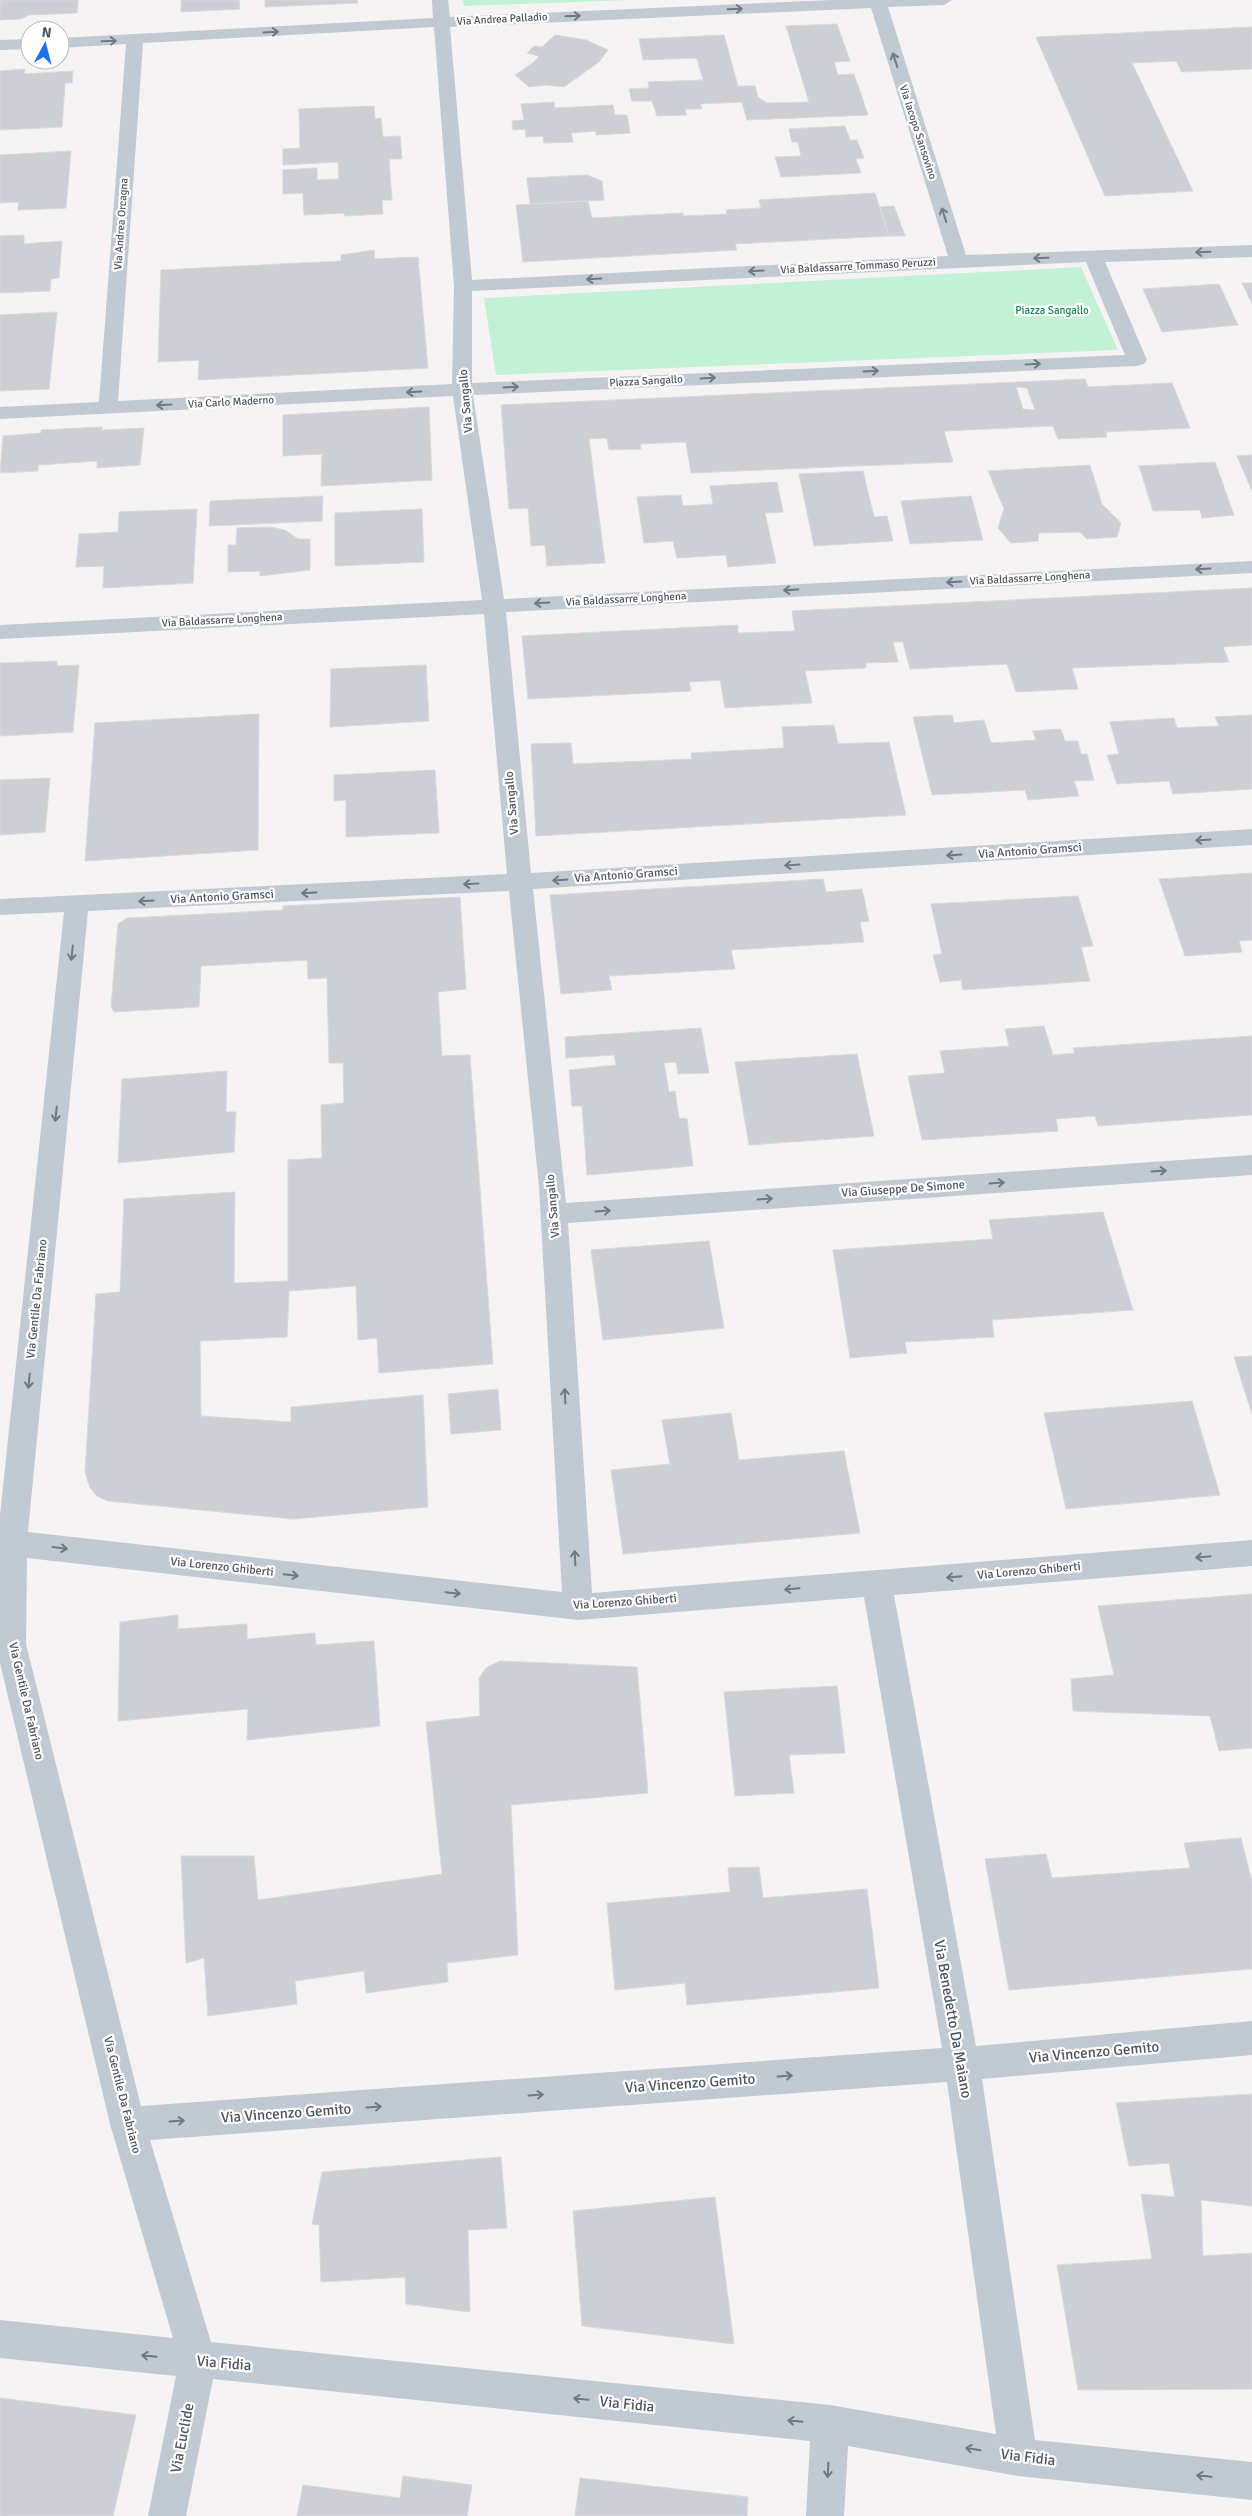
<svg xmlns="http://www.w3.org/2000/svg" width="1252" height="2516" viewBox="0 0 1252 2516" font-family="Signika,sans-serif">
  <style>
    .green { fill: #c3f1d5 }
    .building { fill: #cdcfd5; stroke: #d7d9de; fill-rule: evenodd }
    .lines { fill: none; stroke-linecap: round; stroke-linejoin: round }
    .minor { fill: #c1cad2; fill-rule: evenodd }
    .oneway { stroke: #6e7983 }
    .labels { text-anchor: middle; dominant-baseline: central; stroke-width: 4.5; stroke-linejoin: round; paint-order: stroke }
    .far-street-label { font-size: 11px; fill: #4a5661; stroke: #fff }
    .far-park-label { font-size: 11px; fill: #17864f; stroke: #fff }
    .street-label { font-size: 12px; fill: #4a5661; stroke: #fff }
    .near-street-label { font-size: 15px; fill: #4a5661; stroke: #fff }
  </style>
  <rect width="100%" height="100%" fill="#f5f3f3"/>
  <path class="green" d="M463,0H628L464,6Z
    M1081,267L1118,350L496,375L484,298Z"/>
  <path class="building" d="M0,0H78L77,13L29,15L21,19L0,20Z
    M181,0H239L240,9L181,12Z
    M265,0H357L358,3L265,7Z
    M837,24L850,61L834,62L838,75L854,74L868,115L747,120L742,102L700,104L702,109H685L687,115L657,116L652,101H632L629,89L649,88L648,82L703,80L697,58L643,60L639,39L724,35L738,86H755L758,97L767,103L809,102L786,26Z
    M1252,27V69L1182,72L1176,61L1132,63L1193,191L1105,196L1036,37Z
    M555,35L586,40L608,50L599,62L564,87L545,85L529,87L515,75L534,62L539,56L527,53L534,46L542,47Z
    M25,69L24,74L73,71L72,83H65L62,127L0,130V71Z
    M554,102L555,108L613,105L615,115H627L630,133L596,135V131L571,133L573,142L544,143L543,136L526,137L525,129L513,130L512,121L524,120L521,104Z
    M374,106L375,119L381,118L383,137L400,136L402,159H389L392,200H382L383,214L345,216L344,213L304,215L303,193L283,194V170L317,168V180L339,179L338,162L283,165V149L300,148L299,109Z
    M845,126L850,140H857L864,158L856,159L861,173L781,177L775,157L801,156L798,142H792L789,129Z
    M71,151L66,208L18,210L19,202L0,203V155Z
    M587,175L602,181L604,200L530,204L527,178Z
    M875,193L889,236L735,244L737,250L523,262L516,205L588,201L592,218L683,213V216L727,214L726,210L761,208L759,200Z
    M894,206L905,236H889L880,207Z
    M24,235V244L62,241L59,278L51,279L50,291L0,293V236Z
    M374,250L375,259L418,257L428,368L198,380L199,360L158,362L161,270L341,261V255Z
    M1242,283H1252V304Z
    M1219,284L1238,325L1162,332L1143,289Z
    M57,312L49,389L0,391V315Z
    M1085,379L1088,387L1172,383L1190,428L1106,432L1107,437L1058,439L1053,426L944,431L953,462L691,473L686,442L640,444L641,449L609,450L607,438L589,439L605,563L547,566L545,545L531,546L528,508L509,509L501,405ZM1016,387L1027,388L1035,410L1023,409Z
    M429,407L432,480L321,486L322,454L283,456V415Z
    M102,427V430L144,428L140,465L97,468V461L38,465V471L0,473L3,436L41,433V430Z
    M1252,455V491L1237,456Z
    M1215,462L1234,515L1202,518L1200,510L1153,511L1139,466Z
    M1090,465L1102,504L1121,523L1117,537L1087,539L1080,532L1039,533L1038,541L1011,543L998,528L1004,509L988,471Z
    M863,471L874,517L887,516L893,541L814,546L799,474Z
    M777,482L783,512L765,513L776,563L728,567L726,555L677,558L673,541L644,543L637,497L681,495L683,506L713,504L710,486Z
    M323,496L322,521L209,526L210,501Z
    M971,496L983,540L910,544L901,501Z
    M197,509L193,583L103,588L104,566L76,567L79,534L118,532L119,512Z
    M422,509L424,562L335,566V513Z
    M270,527L285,530L298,539H310V570L260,576V571L228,572V545H236L237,528Z
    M1252,588V645L1223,647L1229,662L1072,668L1078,689L1016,692L1007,664L910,669L903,642H893L898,662L866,663V668L805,671L812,703L725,708L720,680L689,682L691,691L528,699L522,636L738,625V633L795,631L792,611Z
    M57,661V666L79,665L73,732L0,736V663Z
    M426,665L429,721L330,727L331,669Z
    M259,714L258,850L85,861L95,723Z
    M952,715L954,723L984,720L991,743L1036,740L1033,731L1061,729L1065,741H1078L1081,754H1087L1094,780L1074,781L1079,796L1028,800L1025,790L932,795L913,717Z
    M1252,715V789L1173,794L1169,781L1117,784L1107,755L1119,754L1110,722L1174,718L1177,728L1219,726L1215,717Z
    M834,725L838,744L889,742L906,815L536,836L531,744L571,743L573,764L692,759L691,753L784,748L782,727Z
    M435,770L439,833L346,837V800L334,801V775Z
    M50,778L45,832L0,835V780Z
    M1252,873V940L1239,941L1242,952L1185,956L1159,879Z
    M823,879L826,892L862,889L869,921L860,922L864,942L731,950L735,969L609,976L612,990L561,994L550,895Z
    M1078,896L1093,946L1081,947L1090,981L963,990L961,980L940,982L933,955L942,954L931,904Z
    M460,897L466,989L438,992L442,1056L470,1055L493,1364L379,1373L377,1338L358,1340L356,1286L289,1291L287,1337L200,1341L201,1416L291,1422V1407L423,1395L428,1507L293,1519L108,1501L97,1496L90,1488L85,1472L96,1294L120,1292L124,1199L235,1192L234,1283L288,1281V1160L322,1158L321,1105L344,1103L343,1063H329L327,978L308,979L307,960L201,966L199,1007L114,1012L111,1007L118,924L127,918L283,910V906Z
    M1044,1026L1053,1055L1075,1053L1073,1048L1252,1036V1115L1098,1126L1095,1116L1056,1119L1058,1131L922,1140L908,1076L945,1073L940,1051L1009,1046L1005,1029Z
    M701,1028L709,1073L678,1074L676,1062L664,1063L669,1092L675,1091L679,1118L687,1119L693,1166L587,1175L582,1106H572L569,1070L616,1065L614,1055L566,1058L565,1037Z
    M857,1054L874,1136L749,1145L735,1062Z
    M227,1071L226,1112H236L234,1152L118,1163L122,1079Z
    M1103,1212L1133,1310L992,1320L994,1337L905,1342L907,1353L850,1358L833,1250L993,1239L989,1220Z
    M709,1241L724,1328L603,1340L591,1250Z
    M1252,1356V1414L1234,1357Z
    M498,1389L501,1430L451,1434L448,1394Z
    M1192,1401L1220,1495L1066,1509L1044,1413Z
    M731,1413L739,1460L844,1451L860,1533L623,1554L611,1470L670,1464L662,1420Z
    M1252,1594V1748L1219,1751L1210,1716L1073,1711L1071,1679L1114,1675L1098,1606Z
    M178,1615V1629L247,1624V1639L315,1633L316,1645L374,1641L380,1726L247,1740L248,1709L118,1721L120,1622Z
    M500,1661L637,1667L648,1793L511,1805L518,1955L447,1963L448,1982L366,1993L364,1971L295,1981L297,2004L208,2016L204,1958L186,1963L181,1856H254L258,1900L442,1874L426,1722L480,1716L479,1678L486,1668Z
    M837,1686L845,1753L789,1755L794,1793L735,1796L724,1692Z
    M1241,1838L1252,1882V1969L1009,1990L985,1859L1046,1854L1052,1878L1190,1868L1184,1843Z
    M759,1867L763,1898L867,1889L879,1988L687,2005L685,1983L615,1990L607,1903L730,1892L728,1868Z
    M1252,2094V2206L1201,2200L1203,2256L1252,2253V2389L1078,2390L1057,2265L1152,2259L1141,2194L1175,2197L1169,2163L1129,2166L1116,2103Z
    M501,2157L507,2228L468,2230L470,2312L406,2304L405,2277L321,2282L319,2225L312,2224L322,2172Z
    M715,2197L734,2344L582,2326L573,2211Z
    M0,2398L136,2415L113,2516H0Z
    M403,2476L472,2485L467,2516H297L303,2485L400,2498Z
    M580,2478L748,2497L747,2516H575Z"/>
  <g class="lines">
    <path class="minor" d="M432,0H448L450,17L832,0H952L944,5L888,7L966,255L1252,245V257L1105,262L1147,360L1144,364L1137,366L473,395L504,599L1252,561V573L506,612L531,873L1252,829V845L533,889L566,1203L1252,1155V1175L568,1223L592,1593L1252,1540V1566L894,1595L976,2046L1252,2021V2055L982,2079L1035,2440L1252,2462V2500L1018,2476L848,2446L844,2516H806L810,2441L213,2379L186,2516H148L176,2376L0,2358V2320L173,2338L110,2124L0,1663V1515L64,912L0,915V899L507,874L484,614L0,639V625L482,600L453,396L0,419V407L99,402L126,44L60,48V38L433,18ZM871,8L948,256L472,280L450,27ZM434,27L454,286L452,384L118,401L143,43ZM1086,262L1125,355L472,383V291ZM509,891L539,1187L562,1592L28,1532L88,911ZM27,1558L578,1620L864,1597L942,2048L141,2106L26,1644ZM947,2082L996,2434L830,2405L211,2342L150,2140Z
      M30,39V49L0,50V40Z"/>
  </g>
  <defs><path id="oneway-shaft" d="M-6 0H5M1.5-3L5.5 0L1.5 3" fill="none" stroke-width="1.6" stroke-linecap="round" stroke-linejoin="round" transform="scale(1.25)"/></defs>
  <g class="oneway">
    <use href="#oneway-shaft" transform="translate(735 9) rotate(-2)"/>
    <use href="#oneway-shaft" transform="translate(573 16) rotate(-2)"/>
    <use href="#oneway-shaft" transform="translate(271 32) rotate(-3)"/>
    <use href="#oneway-shaft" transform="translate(109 41) rotate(-2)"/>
    <use href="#oneway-shaft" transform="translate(895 60) rotate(-108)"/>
    <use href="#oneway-shaft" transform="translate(944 215) rotate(-108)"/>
    <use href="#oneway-shaft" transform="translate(1203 252) rotate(178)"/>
    <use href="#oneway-shaft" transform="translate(1041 258) rotate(178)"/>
    <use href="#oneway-shaft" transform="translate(756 271) rotate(177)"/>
    <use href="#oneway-shaft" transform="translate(594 279) rotate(177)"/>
    <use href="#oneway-shaft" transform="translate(1033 364) rotate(-3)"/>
    <use href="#oneway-shaft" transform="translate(871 371) rotate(-3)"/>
    <use href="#oneway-shaft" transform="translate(708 378) rotate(-3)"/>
    <use href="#oneway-shaft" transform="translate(511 387) rotate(-3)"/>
    <use href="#oneway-shaft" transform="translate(414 392) rotate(177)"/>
    <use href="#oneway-shaft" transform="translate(164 405) rotate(177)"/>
    <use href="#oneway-shaft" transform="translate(1203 569) rotate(177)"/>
    <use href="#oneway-shaft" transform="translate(954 582) rotate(177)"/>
    <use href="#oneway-shaft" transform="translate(791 590) rotate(177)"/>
    <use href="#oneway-shaft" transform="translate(542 603) rotate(177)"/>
    <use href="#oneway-shaft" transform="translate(1203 840) rotate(176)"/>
    <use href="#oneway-shaft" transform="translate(954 855) rotate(176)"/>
    <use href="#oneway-shaft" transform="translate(792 865) rotate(176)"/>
    <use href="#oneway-shaft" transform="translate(560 880) rotate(176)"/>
    <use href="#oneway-shaft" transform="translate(471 884) rotate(177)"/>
    <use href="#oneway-shaft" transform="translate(309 893) rotate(177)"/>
    <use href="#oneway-shaft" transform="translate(146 901) rotate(177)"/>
    <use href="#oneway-shaft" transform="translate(72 953) rotate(96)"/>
    <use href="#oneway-shaft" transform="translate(56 1114) rotate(96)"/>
    <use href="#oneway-shaft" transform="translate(1159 1171) rotate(-4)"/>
    <use href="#oneway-shaft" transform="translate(997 1183) rotate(-4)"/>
    <use href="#oneway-shaft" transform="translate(765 1199) rotate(-4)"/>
    <use href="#oneway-shaft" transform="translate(603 1211) rotate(-4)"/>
    <use href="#oneway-shaft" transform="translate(29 1381) rotate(96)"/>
    <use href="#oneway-shaft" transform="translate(565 1396) rotate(-93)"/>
    <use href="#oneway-shaft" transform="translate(60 1548) rotate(7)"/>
    <use href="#oneway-shaft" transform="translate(1203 1557) rotate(175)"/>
    <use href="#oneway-shaft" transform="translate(575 1558) rotate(-93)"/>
    <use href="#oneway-shaft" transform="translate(291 1575) rotate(6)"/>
    <use href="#oneway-shaft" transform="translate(954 1577) rotate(175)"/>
    <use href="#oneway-shaft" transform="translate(792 1589) rotate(175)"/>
    <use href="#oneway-shaft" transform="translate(453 1593) rotate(6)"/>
    <use href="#oneway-shaft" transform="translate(785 2076) rotate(-4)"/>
    <use href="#oneway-shaft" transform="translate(536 2095) rotate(-4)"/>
    <use href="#oneway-shaft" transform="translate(374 2107) rotate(-4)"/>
    <use href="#oneway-shaft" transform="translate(177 2121) rotate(-4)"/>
    <use href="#oneway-shaft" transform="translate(149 2356) rotate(-174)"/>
    <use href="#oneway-shaft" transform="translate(581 2399) rotate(-174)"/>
    <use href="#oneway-shaft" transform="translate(795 2421) rotate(-174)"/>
    <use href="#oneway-shaft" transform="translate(973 2449) rotate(-170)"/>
    <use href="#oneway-shaft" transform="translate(828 2470) rotate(93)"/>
    <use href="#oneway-shaft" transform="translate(1204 2476) rotate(-174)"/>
  </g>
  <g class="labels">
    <g class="far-street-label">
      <text transform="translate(502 19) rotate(-3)">Via Andrea Palladio</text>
      <text transform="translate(918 132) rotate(72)">Via Iacopo Sansovino</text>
      <text transform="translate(121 224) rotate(-86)">Via Andrea Orcagna</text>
      <text transform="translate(858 266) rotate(-3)">Via Baldassarre Tommaso Peruzzi</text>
      <text transform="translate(646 381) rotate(-3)">Piazza Sangallo</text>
      <text transform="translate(231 402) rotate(-3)">Via Carlo Maderno</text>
      <text transform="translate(1030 578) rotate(-3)">Via Baldassarre Longhena</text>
      <text transform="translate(626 599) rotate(-3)">Via Baldassarre Longhena</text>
      <text transform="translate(222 620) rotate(-3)">Via Baldassarre Longhena</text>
    </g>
    <g class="far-park-label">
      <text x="1052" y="310">Piazza Sangallo</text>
    </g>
    <g class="street-label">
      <text transform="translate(466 401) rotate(-95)">Via Sangallo</text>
      <text transform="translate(512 803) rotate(-95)">Via Sangallo</text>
      <text transform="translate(1030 851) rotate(-4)">Via Antonio Gramsci</text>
      <text transform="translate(626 875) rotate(-4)">Via Antonio Gramsci</text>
      <text transform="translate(222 897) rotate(-3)">Via Antonio Gramsci</text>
      <text transform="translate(903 1189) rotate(-4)">Via Giuseppe De Simone</text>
      <text transform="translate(553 1206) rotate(-95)">Via Sangallo</text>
      <text transform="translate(37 1299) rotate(-84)">Via Gentile Da Fabriano</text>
      <text transform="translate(222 1567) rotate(6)">Via Lorenzo Ghiberti</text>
      <text transform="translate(1029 1571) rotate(-5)">Via Lorenzo Ghiberti</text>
      <text transform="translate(625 1602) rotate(-4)">Via Lorenzo Ghiberti</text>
      <text transform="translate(26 1701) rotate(77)">Via Gentile Da Fabriano</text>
      <text transform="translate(122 2095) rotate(76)">Via Gentile Da Fabriano</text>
    </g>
    <g class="near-street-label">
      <text transform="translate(953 2019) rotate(80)">Via Benedetto Da Maiano</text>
      <text transform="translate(1094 2052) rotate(-5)">Via Vincenzo Gemito</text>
      <text transform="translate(690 2083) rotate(-4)">Via Vincenzo Gemito</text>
      <text transform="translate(286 2113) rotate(-4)">Via Vincenzo Gemito</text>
      <text transform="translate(224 2363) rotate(5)">Via Fidia</text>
      <text transform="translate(627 2404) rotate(6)">Via Fidia</text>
      <text transform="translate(182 2438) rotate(-79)">Via Euclide</text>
      <text transform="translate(1028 2457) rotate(7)">Via Fidia</text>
    </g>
  </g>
  <g transform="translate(45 45) rotate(7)"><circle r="24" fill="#ffffff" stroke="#b7bbc0"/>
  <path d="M0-4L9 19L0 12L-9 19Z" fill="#1a73e8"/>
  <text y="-8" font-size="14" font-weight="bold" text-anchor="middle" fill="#4a5661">N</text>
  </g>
</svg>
